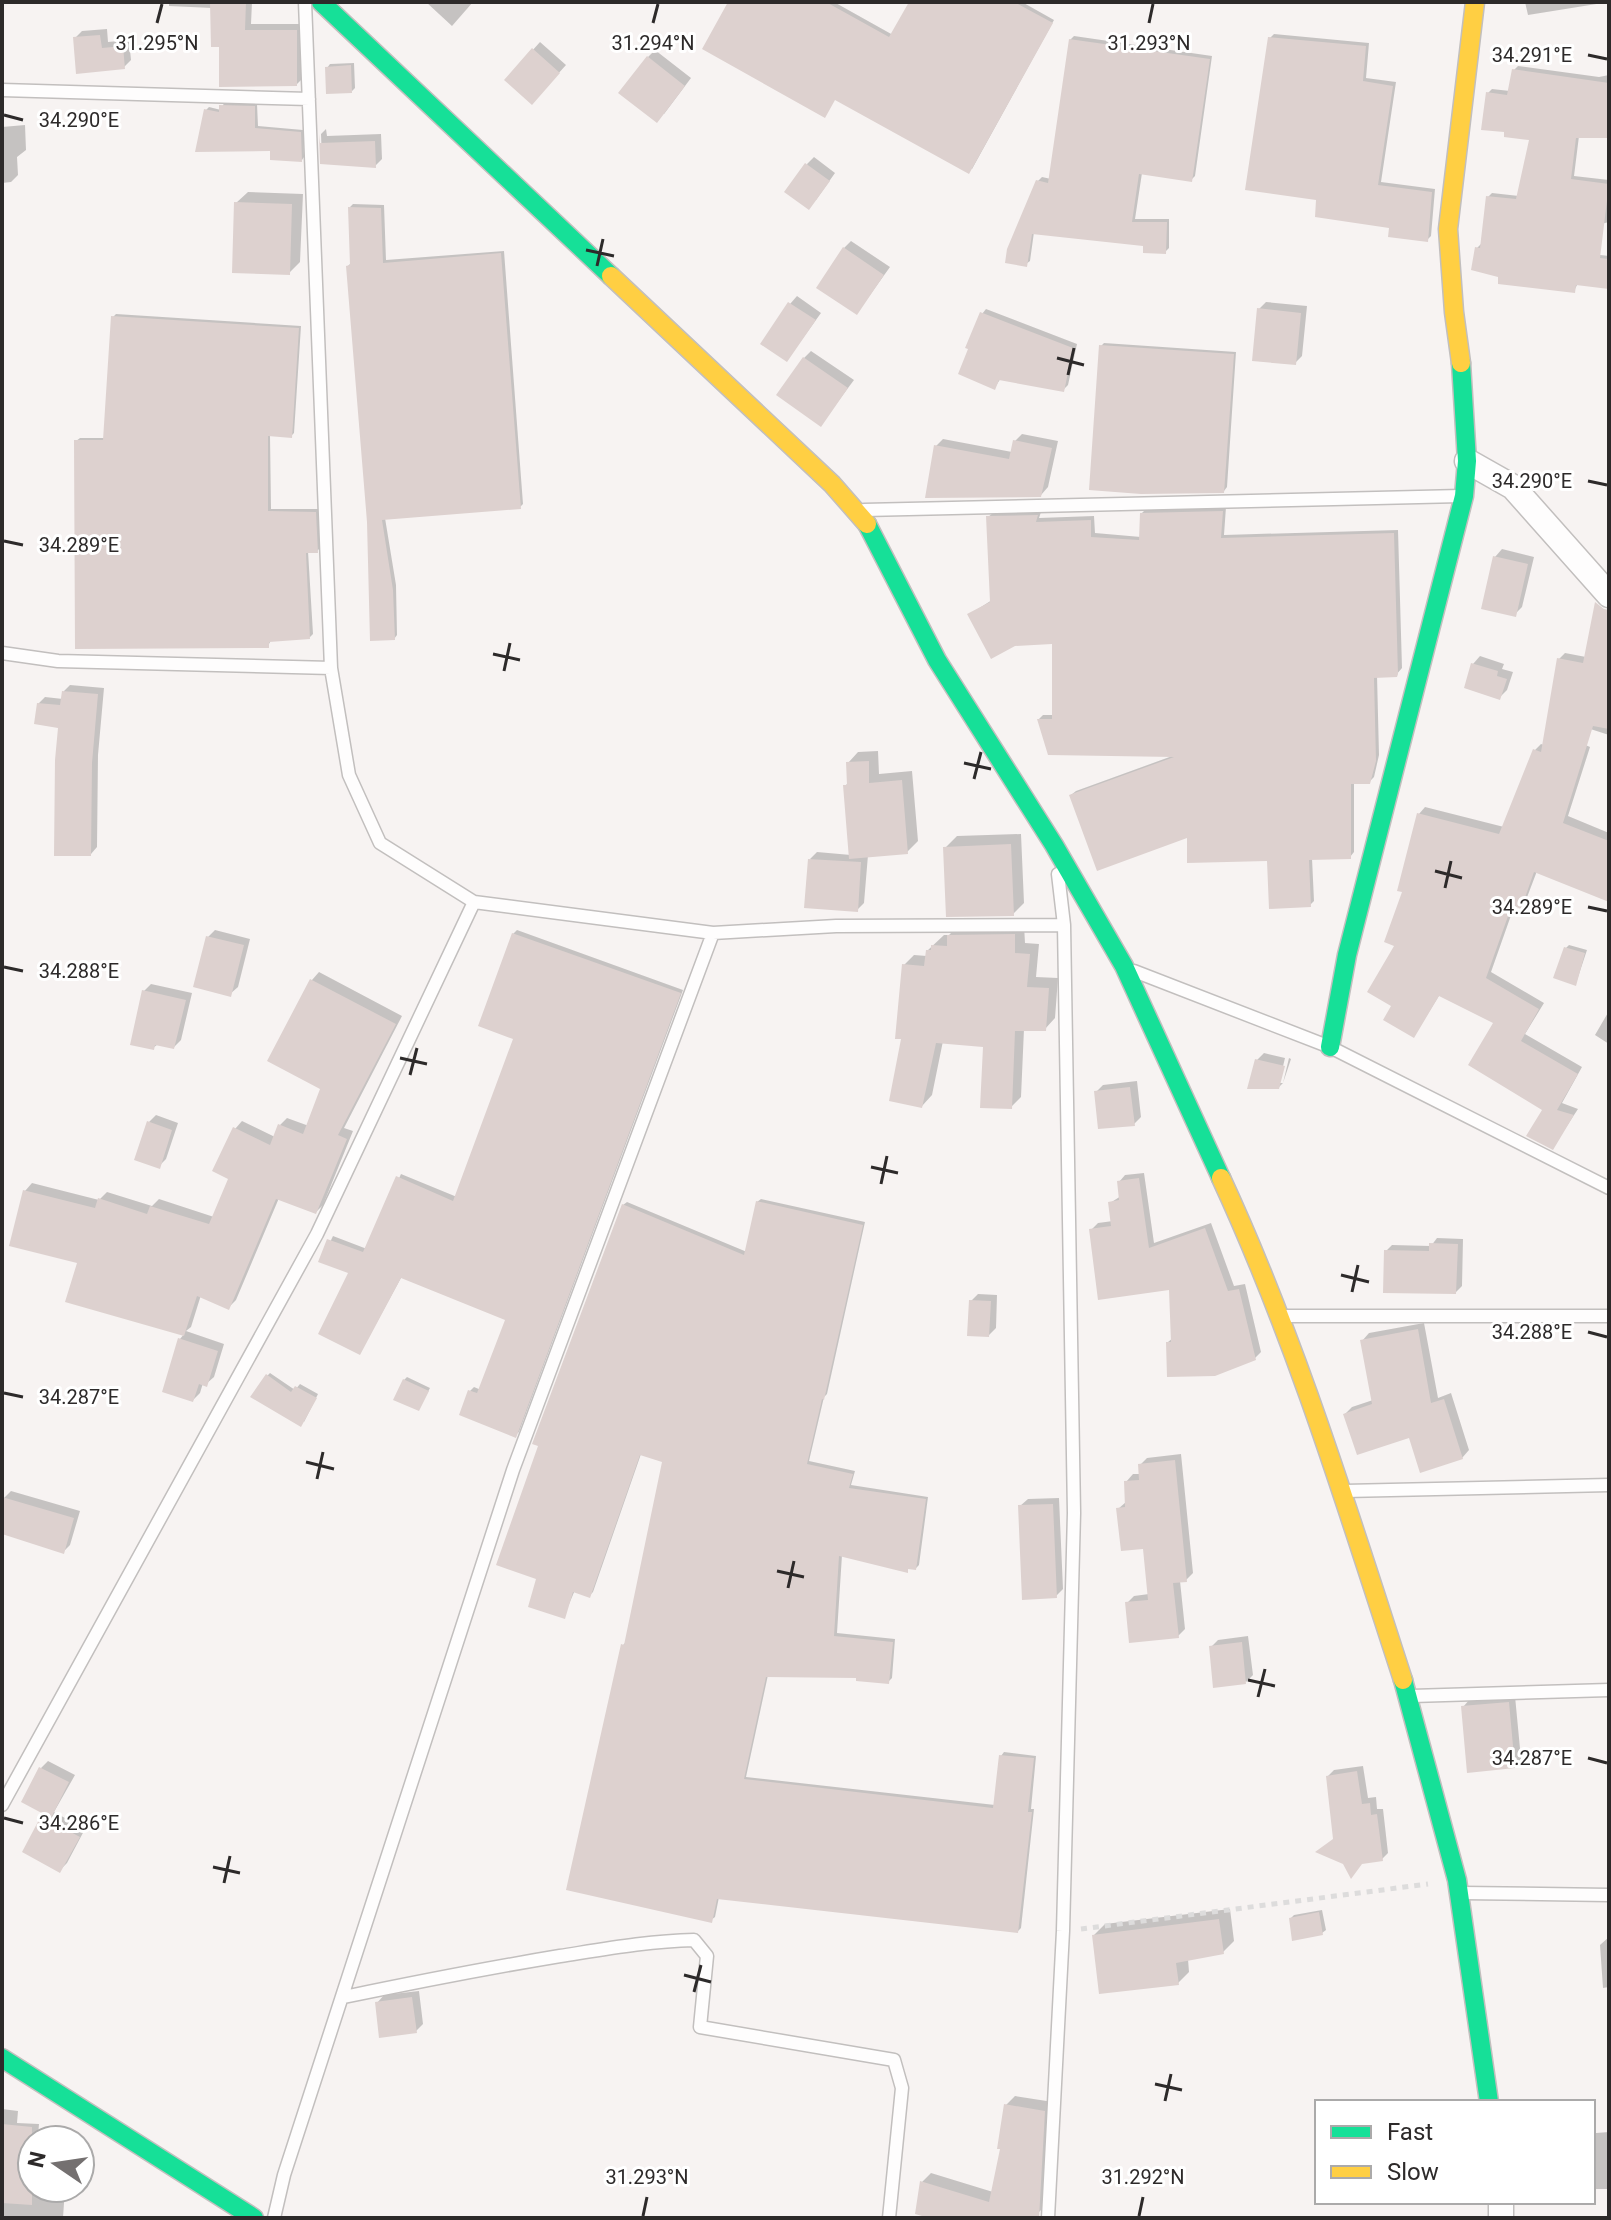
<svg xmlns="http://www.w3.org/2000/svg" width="1611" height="2220" viewBox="0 0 1611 2220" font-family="Roboto,sans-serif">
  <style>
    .shadow { fill: #0003 }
    .building { fill: #ddd1cf }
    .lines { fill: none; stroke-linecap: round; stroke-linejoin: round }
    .lane-casing { stroke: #c2bfbe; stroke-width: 15 }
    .street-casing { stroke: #c2bfbe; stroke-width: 27 }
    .fast-casing { stroke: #c2bfbe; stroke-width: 21 }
    .slow-casing { stroke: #c2bfbe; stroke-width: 21 }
    .path { stroke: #dddcdc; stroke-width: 5; stroke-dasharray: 6 6; stroke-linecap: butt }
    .lane { stroke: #fefdfd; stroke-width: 12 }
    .street { stroke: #fefdfd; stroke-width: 24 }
    .fast { stroke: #16e098; stroke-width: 18 }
    .slow { stroke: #ffcf43; stroke-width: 18 }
    .ticks { fill: none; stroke: #2d2a2a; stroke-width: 3 }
    .ticks-label { font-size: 20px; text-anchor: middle; fill: #2d2a2a; stroke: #fff; stroke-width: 6; stroke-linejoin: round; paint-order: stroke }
  </style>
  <rect width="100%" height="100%" fill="#f7f3f2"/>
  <path class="shadow" d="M169,2H252L251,24H303V78L297,84L221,45L212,8L169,6Z
    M426,2H473L452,26Z
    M731,2H834L893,35L911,2H1022L1054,20L972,169Z
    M1525,2H1609L1528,15Z
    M107,29L108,42L129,40L131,60L124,67L75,38L82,31Z
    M1274,34L1369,43L1366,78L1396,82L1381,182L1435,189L1431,236L1427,240L1318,198L1270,38Z
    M1074,36L1212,56L1195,176L1191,180L1142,173L1135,219H1169V248L1165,252L1146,245L1034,232L1030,261L1026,264L1038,181L1042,177L1051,179L1070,40Z
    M540,42L566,65L539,95L506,80Z
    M655,50L691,78L664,114L648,57Z
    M354,63L355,88L352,91L327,68L330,64Z
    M1518,66L1599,77L1609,75V136H1579L1574,176L1609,180V222L1517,245L1609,256V287L1578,283L1574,291L1500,276L1477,248L1481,244L1488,197L1492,193L1519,196L1532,139L1488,93L1492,89L1510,91L1514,70Z
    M224,103L257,104L258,126L303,130L304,157L302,160L272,149L206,110L209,107L221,110Z
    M25,125L26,150L17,157L18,175L11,182L2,183V127Z
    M326,129L327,136L381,134L382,159L375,166L322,162L321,134Z
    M814,157L835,173L816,200L807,164Z
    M248,192L303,194L300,262L289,273L236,203Z
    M353,204L384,205L386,260L504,251L523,504L520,507L385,518L396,585L397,635L394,639L348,266L352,262L350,207Z
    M851,241L890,267L857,313L844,248Z
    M797,296L821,313L787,360L790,304Z
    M1266,302L1307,306L1302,356L1295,363L1259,309Z
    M986,309L1077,344L1068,385L1063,390L1001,378L995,387L982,314Z
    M116,314L301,326L294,433L291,436L270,435L271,509H318L320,548L317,551H308L313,634L310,637L271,640L268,646L76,441L80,438H105L113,317Z
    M1104,343L1236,352L1227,487L1224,491L1101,346Z
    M811,351L854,380L821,424L804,358Z
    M1022,434L1058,441L1048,487L1041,495L936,446L943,439L1012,452L1015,441Z
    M1226,507L1224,535L1398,530L1402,668L1396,675H1377L1379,755L1374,777L1369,782H1354V852L1350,857L1312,858L1314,901L1310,905L1269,859L1189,835L1071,795L1076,791L1175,755L1039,719L1043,715H1054V642L970,614L992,600L988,517L993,513L1041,512L1039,518L1094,516L1095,533L1141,537L1142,513L1146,509Z
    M1502,549L1534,557L1522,607L1515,614L1495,557Z
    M1609,626V735L1578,725L1572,739L1590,747L1568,816L1609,833V900L1537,871L1526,900L1520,907L1515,904L1491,972L1544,1003L1525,1034L1582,1067L1562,1103L1578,1109L1553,1147L1545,1109L1496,1022L1440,994L1414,1036L1394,1006L1397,945L1419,814L1425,807L1504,827L1535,750L1541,744L1544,745L1559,659L1565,653L1586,657Z
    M1480,656L1504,664L1502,669L1513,672L1507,690L1499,698L1473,664Z
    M70,685L104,688L98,755L97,847L91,854L60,726L38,704L45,697L63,699L64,691Z
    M878,751L879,774L912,771L918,841L907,852L868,855L864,903L857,910L810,859L817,852L851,855L845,786L849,782L848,763L858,752Z
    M1021,834L1024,903L1013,914L945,848L957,836Z
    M959,925H1024L1025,943L1039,944L1036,977L1058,978L1055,1018L1045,1029H1024L1021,1097L1011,1107L985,1045L943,1041L932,1095L922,1106L904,1038V965L914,955L927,956V951L944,935H949Z
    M215,930L250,939L238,987L230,994L208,937Z
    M517,930L683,990L519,1432L515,1435L470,1391L474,1387L481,1390L507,1319L402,1276L360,1353L351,1272L321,1261L333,1236L367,1249L401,1174L457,1197L516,1038L513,934Z
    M1569,945L1587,950L1576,983L1565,949Z
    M319,972L402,1016L344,1128L353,1131L323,1205L316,1212L279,1198L236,1300L229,1307L201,1295L191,1327L186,1331L224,1344L214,1377L206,1384L203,1383L200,1393L193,1400L180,1339L184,1334L79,1261L25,1191L32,1183L99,1200L107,1192L152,1206L159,1199L214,1217L231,1178L235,1129L242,1121L275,1137L280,1125L287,1118L309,1126L323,1088L270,1060L312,980Z
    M151,984L192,993L181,1040L174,1047L158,1044L153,1048L144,991Z
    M1609,1011V1044L1595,1035Z
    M1264,1053L1285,1058L1279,1083H1283L1279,1087L1257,1060Z
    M1289,1058L1291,1059L1283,1083Z
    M1137,1081L1141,1117L1134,1124L1096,1092L1103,1085Z
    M156,1115L178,1123L166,1159L159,1166L148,1123Z
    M1144,1173L1154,1243L1211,1223L1234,1286L1245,1284L1261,1352L1255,1358L1168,1342L1173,1338L1171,1288L1091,1230L1098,1223L1113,1221L1110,1203L1121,1196L1119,1182L1125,1175Z
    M761,1199L865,1222L827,1394L824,1397L809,1461L855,1471L851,1485L928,1497L919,1565L916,1568L910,1567L907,1570L842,1555L837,1633L895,1639L892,1678L888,1682L858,1676L768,1675L746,1777L995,1805L1001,1756L1004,1752L1036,1756L1031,1809H1034L1021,1928L1018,1931L719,1897L715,1917L711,1920L623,1645L626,1642L665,1460L641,1454L593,1592L590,1595L575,1590L564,1616L623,1205L627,1202L747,1252L757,1202Z
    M1437,1238L1463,1239L1462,1286L1456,1292L1386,1251L1392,1245L1431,1246Z
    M978,1294L997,1295L996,1328L989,1335L971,1301Z
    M1424,1323L1438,1398L1451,1393L1469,1450L1462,1458L1410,1436L1345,1414L1352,1407L1373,1400L1362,1341L1369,1333Z
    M270,1373L295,1390L300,1384L318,1394L304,1422L267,1376Z
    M407,1377L430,1388L419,1409L404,1380Z
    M1181,1454L1193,1573L1186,1580L1180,1581L1185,1629L1178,1636L1127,1603L1134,1596L1149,1594L1144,1547L1118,1509L1126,1502V1482L1133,1474H1141L1140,1465L1147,1458Z
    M11,1491L80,1511L70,1545L63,1552L2,1532V1505L4,1498Z
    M1059,1498L1063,1589L1056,1596L1020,1506L1028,1499Z
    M1248,1636L1253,1675L1246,1682L1211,1647L1218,1640Z
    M1515,1696L1521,1759L1514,1766L1463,1707L1470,1699Z
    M48,1761L75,1775L54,1812L85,1829L67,1863L60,1870L43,1817L47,1814L41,1768Z
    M1363,1766L1368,1798L1376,1797L1377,1809H1383L1388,1853L1382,1859L1335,1838L1328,1776L1334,1770Z
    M1230,1909L1234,1941L1223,1952L1188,1959L1189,1972L1178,1983L1094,1935L1105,1924Z
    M1322,1910L1326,1930L1322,1933L1291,1918L1294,1915Z
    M1609,1937V1987L1603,1988L1600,1945Z
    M419,1991L423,2024L416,2031L377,2003L384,1995Z
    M1015,2096L1053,2102L1048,2203L1039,2212L1014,2218H936L922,2182L931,2173L993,2192L1002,2148L1006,2105Z
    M2,2109L18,2111L17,2123L39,2124L38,2136L69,2138L32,2140V2188H65L63,2218H2Z
    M1609,2132V2189H1593V2136L1596,2133Z"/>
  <path class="building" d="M210,2H246L245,30H297V86L219,87V47H211Z
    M728,2H826L889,37L909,2H1014L1053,23L969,174L835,100L825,118L702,49Z
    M100,35L102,48L123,46L125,69L76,74L73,37Z
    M1268,37L1366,46L1363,81L1393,86L1378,185L1432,192L1428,242L1388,237L1389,228L1315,217L1316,200L1245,190Z
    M1069,39L1210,59L1192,182L1139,174L1132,222H1167L1166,254L1143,253V246L1032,234L1027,267L1005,263L1007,249L1036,180L1048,183Z
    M532,48L560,73L532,105L504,80Z
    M647,56L685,86L657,123L618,93Z
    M351,65L352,93L326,94L325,67Z
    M1512,69L1609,83V138H1576L1571,179L1609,184L1600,258L1609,259V289L1576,285L1575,293L1498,284V277L1471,270L1475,247L1480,248L1486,196L1516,199L1529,140L1504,137V132L1481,130L1486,92L1507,95Z
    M219,105L255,106V128L301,132L302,162L270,160V151L195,152L204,109L219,112Z
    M319,134L320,143L375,141L376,168L320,164Z
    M805,163L830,181L809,210L784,192Z
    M234,202L292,204L290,275L232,273Z
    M348,207L381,208L383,263L501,253L521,509L382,520L393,590L395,640L370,641L367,522L346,266L350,265Z
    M843,247L884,275L857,315L816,288Z
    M788,302L816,320L787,362L760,344Z
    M1257,308L1301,313L1296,365L1252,361Z
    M980,312L1073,348L1064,392L999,380L995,390L958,374L968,349L965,348Z
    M111,316L299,328L292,438L268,436V511L316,512L318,553H306L310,639L269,642V648L75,649L74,440H103Z
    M1099,345L1234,354L1224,493L1141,494L1089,490Z
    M803,357L848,388L821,427L776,395Z
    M1013,440L1052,448L1041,497L925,498L934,445L1009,459Z
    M1223,511L1221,538L1394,533L1398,674L1397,677L1374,678L1376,761L1370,784H1351V859L1309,860L1311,907L1269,909L1267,861L1187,863V838L1097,871L1069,795L1174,757L1048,755L1037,719H1052V644L1015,646L991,659L967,614L990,602L986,516L1038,515L1036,522L1091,520V537L1139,540L1140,513Z
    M1493,556L1528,564L1516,617L1481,609Z
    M1595,602L1604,609L1609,610V729L1593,726L1563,823L1609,841V902L1534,872L1521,909L1512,905L1486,978L1539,1009L1521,1041L1578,1074L1557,1110L1574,1115L1553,1150L1526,1136L1542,1110L1468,1065L1493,1023L1439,996L1414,1038L1383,1020L1391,1006L1367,992L1394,946L1384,942L1402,892L1397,891L1417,813L1499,834L1533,749L1541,752L1557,658L1583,663Z
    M1471,663L1498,671L1497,676L1507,679L1500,700L1464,688Z
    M62,691L98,694L92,763L91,856H54L55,760L58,728L34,724L37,703L60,705Z
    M869,761V783L902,780L908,854L849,859L843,785H847L846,762Z
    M1011,844L1014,916L946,917L943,847Z
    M808,859L861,862L858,912L804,908Z
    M512,933L681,993L516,1438L459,1415L468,1390L477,1393L505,1320L401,1278L360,1355L318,1334L348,1273L318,1262L327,1239L363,1252L396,1176L453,1201L513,1039L478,1026Z
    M1015,934V953L1030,954L1027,987L1049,988L1046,1031H1015L1012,1109L980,1108L983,1047L936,1043L922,1108L889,1101L901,1039H895L902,964L924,966L926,950H931V945L947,946V935Z
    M206,936L244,945L231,997L193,987Z
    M1564,947L1585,953L1576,986L1553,978Z
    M310,979L396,1024L338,1135L347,1139L316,1214L276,1199L229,1310L197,1296L184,1336L65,1302L77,1263L9,1246L23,1190L95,1208L98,1198L147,1214L150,1206L209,1224L228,1179L212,1171L233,1127L270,1145L278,1124L303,1134L320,1089L267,1061Z
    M142,990L186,1000L174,1049L155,1045L154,1050L130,1045Z
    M1255,1059L1285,1066L1279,1089H1247Z
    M1130,1087L1135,1126L1098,1129L1094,1091Z
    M147,1121L172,1130L160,1169L134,1160Z
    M1139,1178L1149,1248L1205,1228L1228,1291L1239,1289L1256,1360L1215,1376L1167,1377L1166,1342H1171L1169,1290L1098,1300L1089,1229L1111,1226L1108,1202L1119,1200L1117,1181Z
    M756,1201L863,1225L824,1400L822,1399L807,1464L853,1474L849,1488L926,1499L916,1570L908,1569V1573L839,1556L834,1636L893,1642L889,1684L856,1681V1678L766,1677L744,1779L993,1808L999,1755L1034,1758L1028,1812H1032L1018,1933L717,1899L712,1923L566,1890L621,1644L624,1645L662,1462L640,1455L590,1598L573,1592L565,1619L528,1607L536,1579L496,1565L538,1446L532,1444L622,1204L744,1255Z
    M1429,1243L1458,1244L1456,1294L1383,1293L1384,1250L1429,1251Z
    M969,1300L991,1301L989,1337L967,1336Z
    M1418,1329L1431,1403L1444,1399L1463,1459L1420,1473L1409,1438L1357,1455L1343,1414L1372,1404L1360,1340Z
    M178,1338L218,1351L207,1387L199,1384L193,1402L162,1392Z
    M266,1374L291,1392L295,1386L317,1398L301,1427L250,1397Z
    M403,1379L429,1391L419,1411L393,1400Z
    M1175,1460L1187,1582L1173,1583L1179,1638L1129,1643L1125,1602L1148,1600L1143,1549L1121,1551L1116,1508L1125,1507L1124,1481L1139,1480L1138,1464Z
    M2,1497L74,1518L64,1554L2,1534Z
    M1053,1504L1057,1598L1022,1600L1018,1505Z
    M1242,1642L1246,1684L1213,1688L1209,1646Z
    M1509,1702L1515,1768L1467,1773L1461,1706Z
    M39,1767L69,1782L51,1818L21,1802Z
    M1357,1771L1362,1804L1370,1803L1371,1815L1377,1814L1383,1861L1362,1864L1351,1879L1343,1864L1315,1852L1333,1839L1326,1776Z
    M41,1816L80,1837L60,1873L22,1852Z
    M1319,1912L1323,1935L1292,1941L1289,1918Z
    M1219,1919L1224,1954L1176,1963L1179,1985L1099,1994L1092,1935Z
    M412,1997L417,2033L379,2038L375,2002Z
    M1004,2104L1045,2111L1039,2218H929L915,2214L920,2181L989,2202L1000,2149H997Z
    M2,2124L32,2127V2205L2,2203Z"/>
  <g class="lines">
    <g class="lane-casing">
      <path id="lane" d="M305,2L331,668L349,775L380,843L474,902
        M2,90L309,99
        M864,510L1461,496
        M2,653L58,661L331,668
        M1134,971L1330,1047L1609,1188
        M1282,1316H1609
        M1345,1491L1609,1485
        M1412,1696L1609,1690
        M2,1805L317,1234L474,902L713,933L836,926L1064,925
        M1462,1893L1609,1895
        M344,1997C416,1982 488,1968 560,1956C605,1949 649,1941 694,1940L707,1956L700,2027L894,2060L902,2088L889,2218
        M274,2218L284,2175L513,1470L713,933
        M1048,2218L1063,1931L1074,1513L1064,925L1058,874"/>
    </g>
    <g class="street-casing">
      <path id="street" d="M1467,461L1513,487L1609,595
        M1501,2202V2218"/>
    </g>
    <g class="fast-casing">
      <path id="fast" d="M321,2L611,276
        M867,524L937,660L1054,845L1124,966L1221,1178
        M1330,1047L1347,955L1464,496L1467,461L1461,363
        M1403,1680L1457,1880L1489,2102
        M2,2058L254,2218"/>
    </g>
    <g class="slow-casing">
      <path id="slow" d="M611,276L832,484L867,524
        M1461,363L1454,312L1448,229L1475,2
        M1221,1178C1296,1340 1348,1511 1403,1680"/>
    </g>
    <path class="path" d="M1081,1929L1428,1884"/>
    <use href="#lane" class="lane"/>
    <use href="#street" class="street"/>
    <use href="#fast" class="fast"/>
    <use href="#slow" class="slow"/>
  </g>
  <path class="ticks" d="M157,23L162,4M653,23L658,4M1149,23L1153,4M1588,55L1607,59M4,115L23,120M586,250L614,256M597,266L603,239M1057,358L1084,365M1068,375L1074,348M1588,481L1607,485M4,541L23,545M493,654L520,660M504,671L510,643M964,763L991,769M974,779L981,752M1435,871L1462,878M1445,888L1451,861M1588,907L1607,911M4,967L23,971M400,1058L427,1064M410,1075L417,1048M871,1167L898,1173M881,1184L887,1156M1341,1275L1369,1282M1352,1292L1358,1265M1588,1332L1607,1337M4,1393L23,1397M306,1462L334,1469M317,1479L323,1452M777,1571L804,1577M788,1588L794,1561M1248,1680L1275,1686M1258,1697L1265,1669M1588,1758L1607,1763M4,1818L23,1823M213,1867L240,1873M224,1883L230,1856M684,1975L711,1982M694,1992L701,1965M1155,2084L1182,2090M1165,2101L1171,2074M643,2216L647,2197M1139,2216L1143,2197"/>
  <g class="ticks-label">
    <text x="653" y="50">31.294°N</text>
    <text x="1149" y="50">31.293°N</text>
    <text x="157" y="50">31.295°N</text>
    <text x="1532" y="62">34.291°E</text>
    <text x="79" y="127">34.290°E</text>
    <text x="1532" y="488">34.290°E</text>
    <text x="79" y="552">34.289°E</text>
    <text x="1532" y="914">34.289°E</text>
    <text x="79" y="978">34.288°E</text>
    <text x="1532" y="1339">34.288°E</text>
    <text x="79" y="1404">34.287°E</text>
    <text x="1532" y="1765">34.287°E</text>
    <text x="79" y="1830">34.286°E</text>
    <text x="647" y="2184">31.293°N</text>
    <text x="1143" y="2184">31.292°N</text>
  </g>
  <rect width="1611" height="2220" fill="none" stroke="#2d2a2a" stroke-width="8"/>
  <rect x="1315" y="2100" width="280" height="104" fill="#ffffff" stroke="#abaaaa" stroke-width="2"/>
  <rect x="1331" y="2126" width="40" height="12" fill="#16e098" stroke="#abaaaa" stroke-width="2"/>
  <text x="1387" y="2140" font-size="24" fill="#2d2a2a">Fast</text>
  <rect x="1331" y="2166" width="40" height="12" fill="#ffcf43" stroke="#abaaaa" stroke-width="2"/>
  <text x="1387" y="2180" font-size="24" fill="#2d2a2a">Slow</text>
  <g transform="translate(56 2164) rotate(283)"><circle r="38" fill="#ffffff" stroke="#abaaaa" stroke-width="2"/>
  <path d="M0-6L14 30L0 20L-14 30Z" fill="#747070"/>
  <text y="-12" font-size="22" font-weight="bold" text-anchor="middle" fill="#2d2a2a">N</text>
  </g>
</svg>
